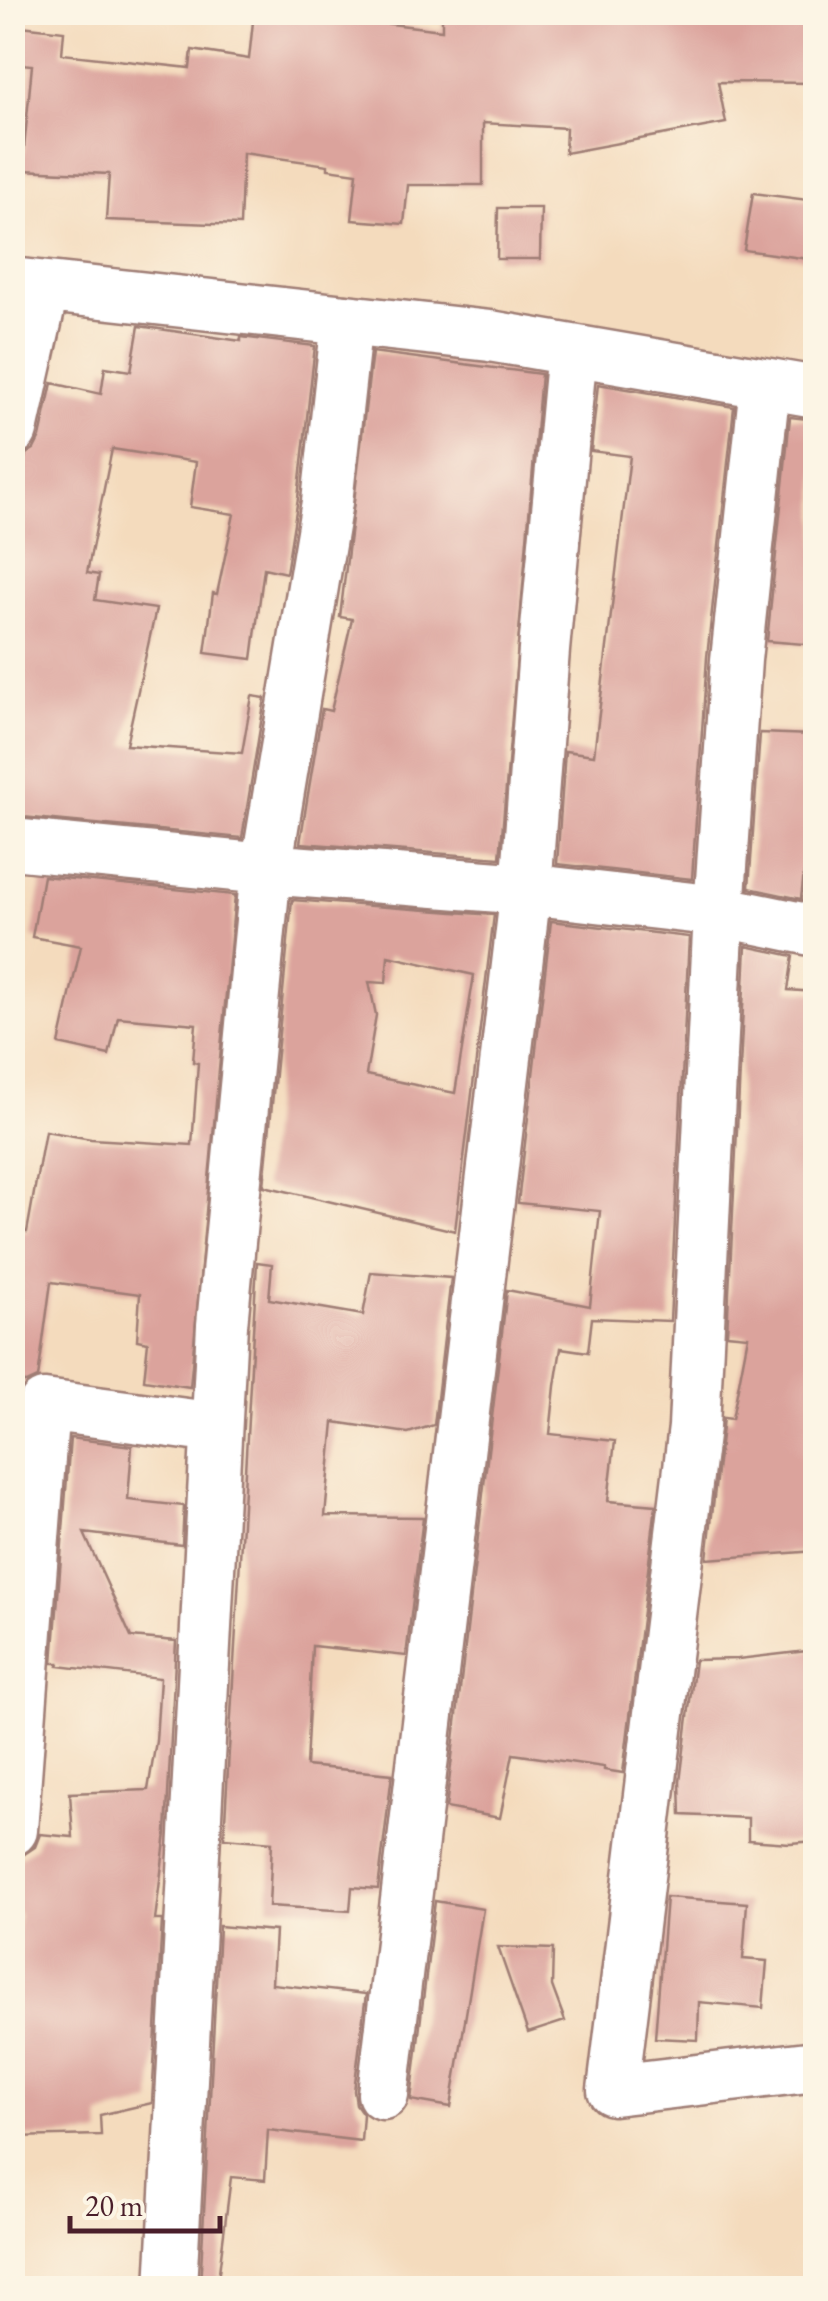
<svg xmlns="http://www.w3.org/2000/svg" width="828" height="2301" viewBox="0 0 828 2301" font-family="'EB Garamond',serif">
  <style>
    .building { fill: #dba39c; fill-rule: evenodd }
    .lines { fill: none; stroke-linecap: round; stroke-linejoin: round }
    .minor-casing { stroke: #9f7d74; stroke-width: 55 }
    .minor { stroke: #fff; stroke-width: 50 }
  </style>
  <rect width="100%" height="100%" fill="#fcf5e5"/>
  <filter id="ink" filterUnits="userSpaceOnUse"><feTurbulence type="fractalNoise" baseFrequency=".01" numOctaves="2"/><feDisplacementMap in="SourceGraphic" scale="20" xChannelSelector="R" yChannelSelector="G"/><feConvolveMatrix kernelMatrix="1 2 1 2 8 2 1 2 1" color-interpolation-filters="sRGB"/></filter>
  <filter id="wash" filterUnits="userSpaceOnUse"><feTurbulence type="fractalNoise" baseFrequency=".0048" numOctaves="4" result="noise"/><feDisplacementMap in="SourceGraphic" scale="40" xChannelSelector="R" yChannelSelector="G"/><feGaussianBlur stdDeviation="2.25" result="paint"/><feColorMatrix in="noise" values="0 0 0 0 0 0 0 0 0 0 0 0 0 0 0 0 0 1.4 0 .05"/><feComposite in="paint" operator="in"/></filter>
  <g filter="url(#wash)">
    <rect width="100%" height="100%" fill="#f4dbbd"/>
    <g id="blocks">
      <path class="building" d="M254,12H323V16L442,30V12H816V83L718,82L726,123L565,153L566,128L483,123V185H408L404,224L352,220L357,173L328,169V165L243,153L240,225L106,220L109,174L22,170L32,65L12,63V25L64,31L62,54L190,68L192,50L249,59Z
        M753,193L816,201V260L744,250Z
        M498,208H541L540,259H497Z
        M139,326L241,341V337L315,346L298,498L286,573L264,568L252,659L205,653L213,593L217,594L234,514L190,507L196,462L112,449L87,573L99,575L95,600L156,609L126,745L242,753L252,696L265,698L242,838L12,816V514L26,454L34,449L40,437L52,383L101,394L105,367L131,371Z
        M372,352L541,374L500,858L300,843L322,709L331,711L352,619L340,617Z
        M598,384L734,407L707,657L692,879L557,864L565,751L594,755L630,456L591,451Z
        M790,417L816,420V645L767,641Z
        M760,733L811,735L816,818H812L808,873H804L801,899L749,888Z
        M43,876L235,895L190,1387L144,1380L148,1342L137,1340L140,1294L51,1282L38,1378L27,1383L12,1382V1229L27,1232L45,1131L91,1139L192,1145L198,1063L193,1062L196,1024L118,1017L109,1055L59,1044L81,946L32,937Z
        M292,900L494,915L455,1231L264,1186ZM388,956L474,975L455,1093L366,1075L376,1015L369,982L386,983Z
        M551,921L689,937L670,1321L592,1318L588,1352L561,1348L555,1386L550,1434L615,1441L608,1501L656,1505L623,1773L604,1770V1767L513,1754L500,1818L446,1808L507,1290L590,1306L600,1211L518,1203Z
        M746,946L793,956L788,990L816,992V1551L707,1559L723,1418L732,1419L748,1336L727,1334Z
        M257,1262L272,1264L269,1299L363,1315L371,1272L451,1278L434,1425L408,1433L334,1422L325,1516L423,1517L406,1656L312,1646L306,1766L392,1774L378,1889L352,1887L350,1911L269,1906L272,1842L224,1838Z
        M70,1438L132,1446L128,1500L184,1506L182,1545L84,1533L131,1637L176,1641L166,1833L155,1920H162L152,2103L100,2115L101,2135L12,2137V2013L19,1913L15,1912L20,1857L35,1847L40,1834L73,1837L70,1793L148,1790L156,1741L160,1678L58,1666L59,1663H53Z
        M816,1650V1841L790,1843L748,1840V1818L681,1815L680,1782L695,1660L738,1659Z
        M666,1897L747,1903L743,1959L767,1961L763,2008L699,2002L698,2040L655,2038Z
        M435,1901L483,1909L451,2107L411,2100Z
        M219,1926L275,1931L272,1984L366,1994L354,2091L356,2104L363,2114L361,2141L268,2130L265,2180L231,2177L217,2288H200Z
        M498,1947L553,1949L552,1986L565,2021L528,2033Z"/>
    </g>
  </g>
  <g filter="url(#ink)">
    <use href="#blocks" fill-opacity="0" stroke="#9f7d74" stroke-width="2.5"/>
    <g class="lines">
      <g class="minor-casing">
        <path id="minor" d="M12,283L490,336L816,392
          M765,384L736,660L719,911L694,1427L613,2090L816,2066
          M12,430L44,287
          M12,844L266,869L327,502L347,320
          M12,1830L44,1405L216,1428
          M383,2094L526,889L544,650L572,350
          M171,2288L222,1325L266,869L526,889L719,911L816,931"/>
      </g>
      <use href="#minor" class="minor"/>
    </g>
  </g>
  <rect width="828" height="2301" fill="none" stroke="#fcf5e5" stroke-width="50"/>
  <path d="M70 2216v15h150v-15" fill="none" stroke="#4a1f2b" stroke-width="5"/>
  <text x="85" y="2216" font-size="30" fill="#4a1f2b" stroke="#fcf5e5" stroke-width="8" paint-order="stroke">20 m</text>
</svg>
